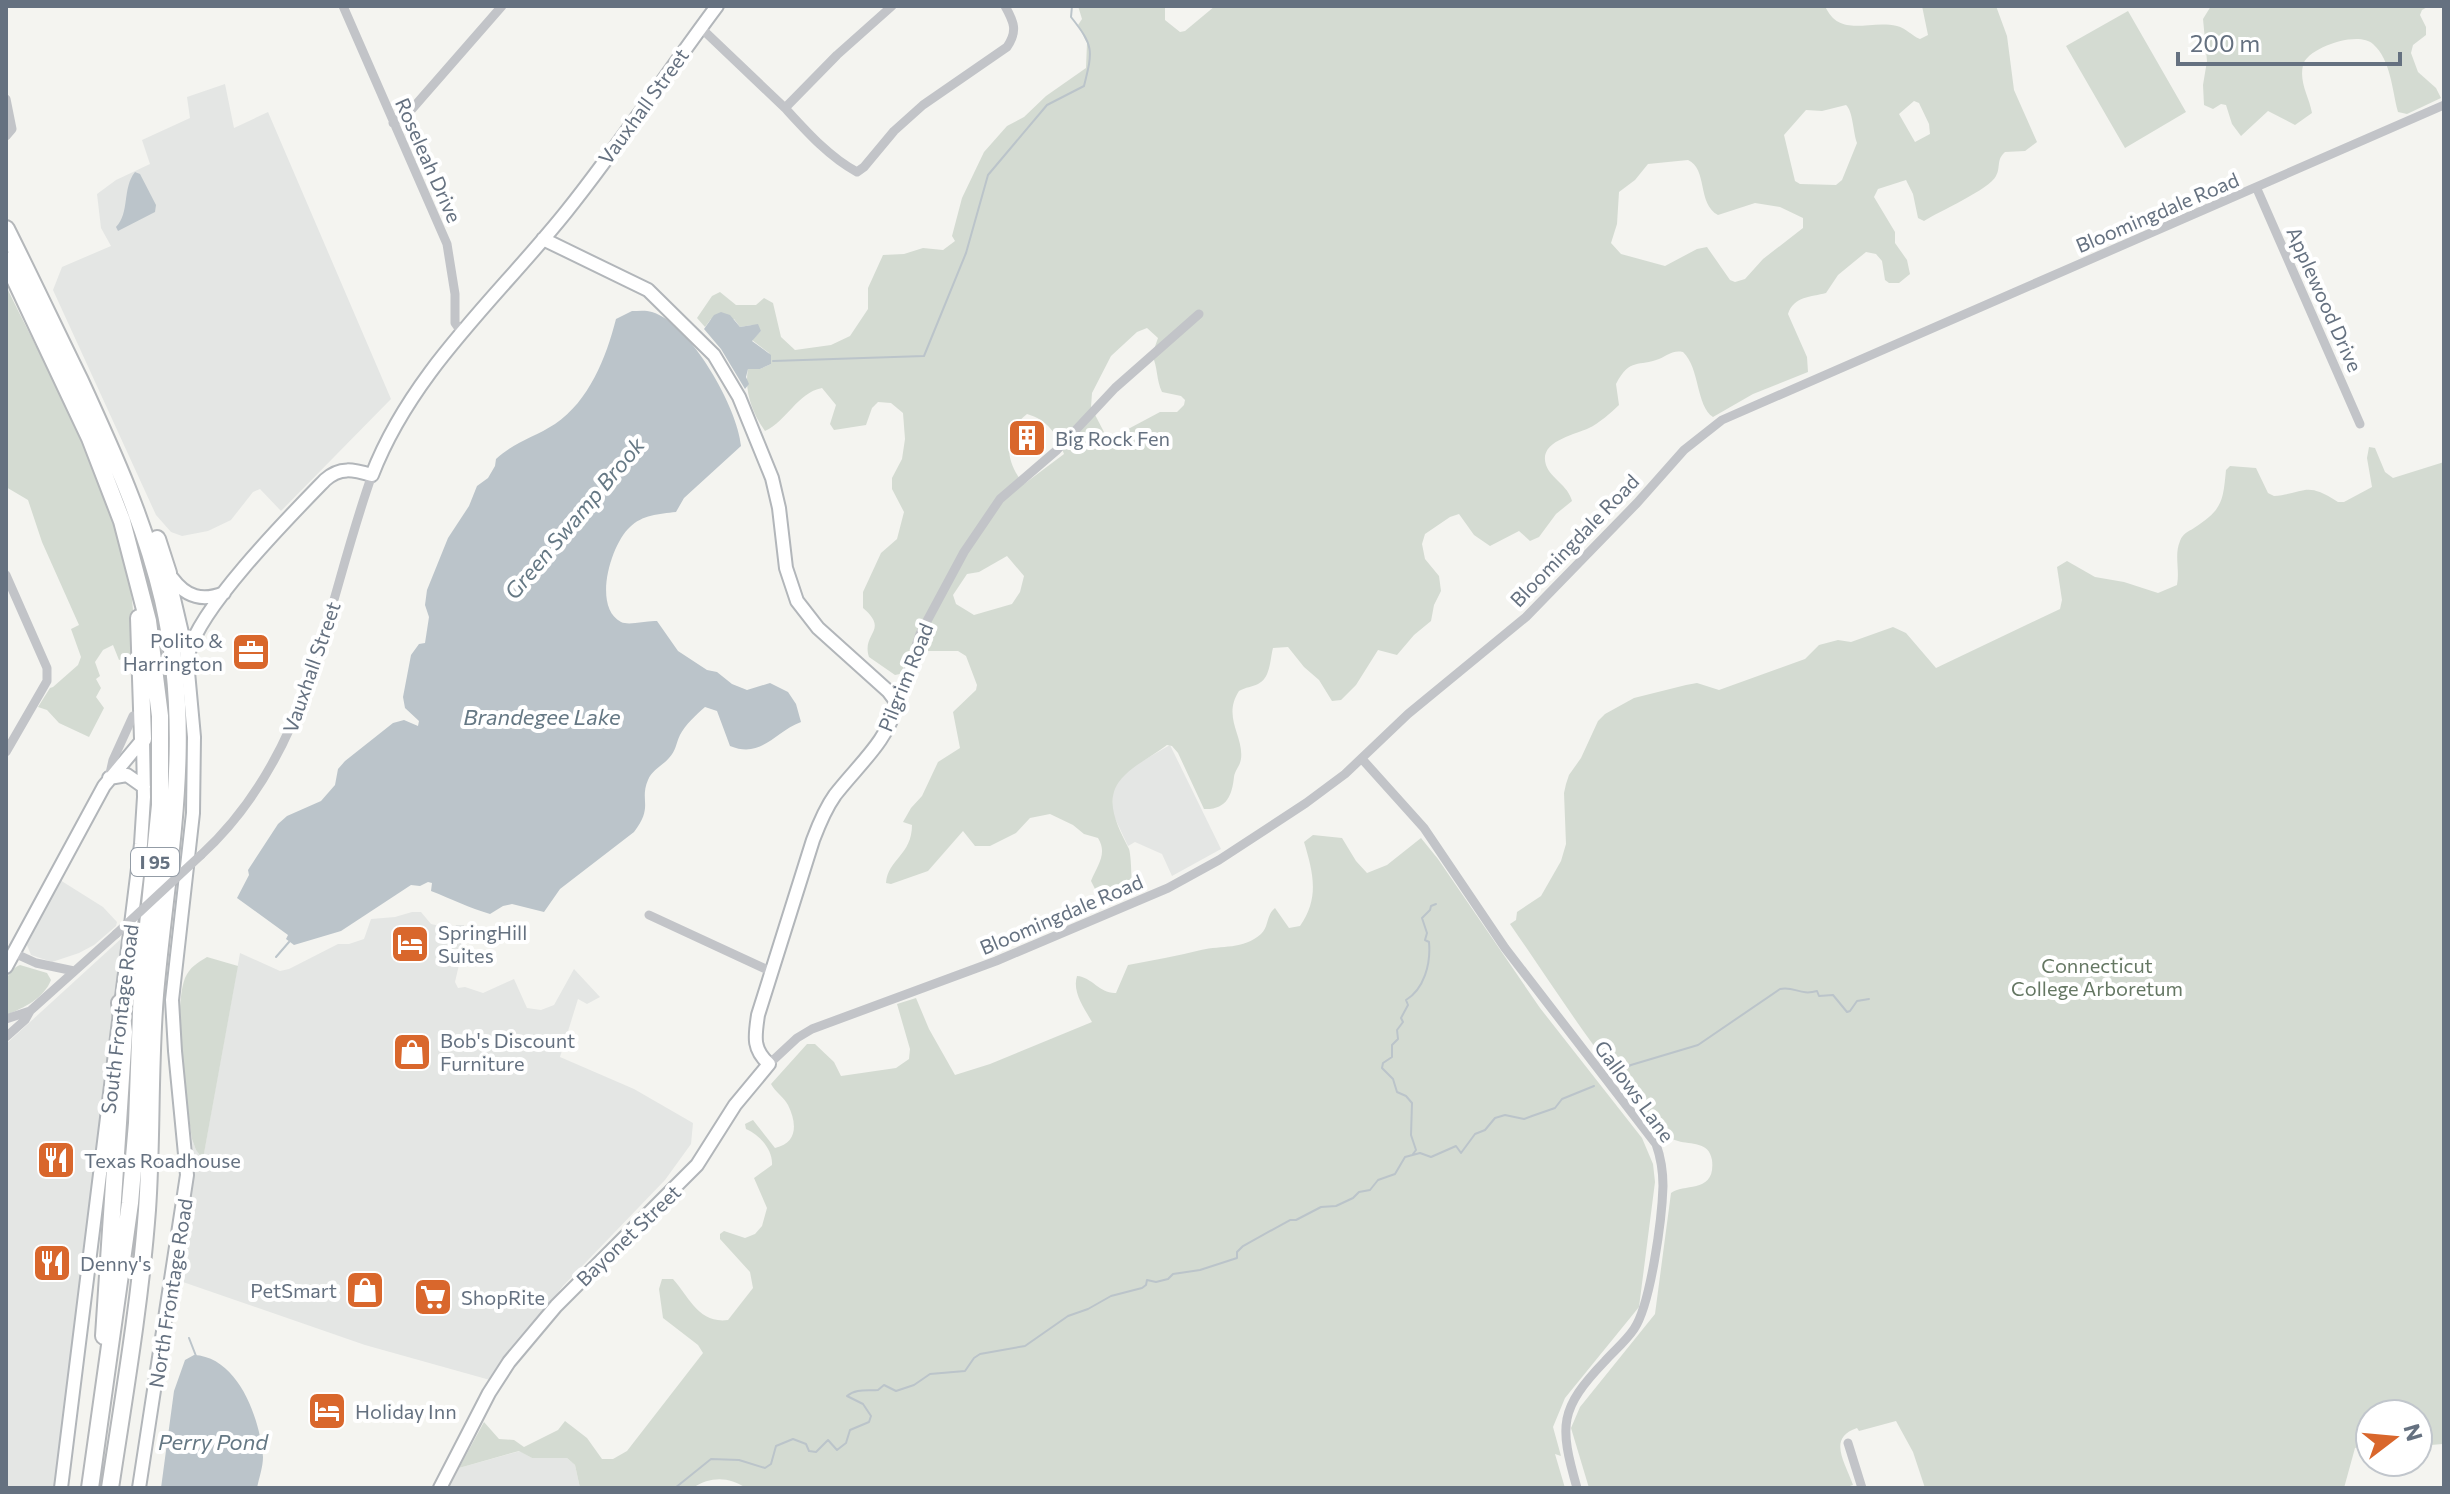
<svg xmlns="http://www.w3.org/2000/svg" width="2450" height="1494" viewBox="0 0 2450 1494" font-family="Commissioner,sans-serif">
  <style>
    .built { fill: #e4e6e4 }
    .green { fill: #d4dbd2; fill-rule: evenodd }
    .water { fill: #bbc4ca }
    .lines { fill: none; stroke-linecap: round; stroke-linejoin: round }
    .stream { stroke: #bbc4ca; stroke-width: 2 }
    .secondary-casing { stroke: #b2b6ba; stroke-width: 16 }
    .highway-casing { stroke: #b4b7ba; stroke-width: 20 }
    .street { stroke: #c2c4c8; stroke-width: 9 }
    .secondary { stroke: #fff; stroke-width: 12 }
    .highway { stroke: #fff; stroke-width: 16 }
    .street-bridge { stroke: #c2c4c8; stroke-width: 9 }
    .labels { text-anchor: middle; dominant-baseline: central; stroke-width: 8; stroke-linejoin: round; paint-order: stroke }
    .shield { fill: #fff; stroke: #939ca6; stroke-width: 2 }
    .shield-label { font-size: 18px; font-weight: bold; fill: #657180 }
    .street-label { font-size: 20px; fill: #657180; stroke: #fff }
    .poi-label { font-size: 20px; fill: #657180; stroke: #fff; text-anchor: start }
    .park-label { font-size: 20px; fill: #657763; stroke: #fff }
    .water-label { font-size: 22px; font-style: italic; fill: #657884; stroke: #fff }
  </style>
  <rect width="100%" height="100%" fill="#f4f4f0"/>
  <path class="built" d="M225,84L234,128L268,112L391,399L281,511L260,489L253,492L231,520L208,531L182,536L171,532L156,515L53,290L62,267L111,246L101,228L97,194L116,180L150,164L142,140L190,118L187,97Z
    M1170,745L1221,849L1172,876L1162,854L1135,842L1128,846L1112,812L1113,785L1132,767Z
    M60,880L103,907L117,922L116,926L94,945L79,953L52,962L31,955L27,945Z
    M412,912H421L431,924L454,929L456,925H464V943L455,982L458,988L465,987L483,993L514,979L527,1008L541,1010L554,1005L574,969L600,997L587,1004L578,999L560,1057L634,1089L693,1123L691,1144L665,1180L563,1286L490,1380L365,1345L180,1281L194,1172L192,1139L196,1150L203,1158L240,953L280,971L289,969L338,944H349L364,939L371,919L395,917Z
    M123,937L55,1488H6V1044Z
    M520,1451L532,1458H567L575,1465L580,1488H449L459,1468Z"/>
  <path class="green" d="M1078,6H1165V20L1180,32L1185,31L1215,6H1825C1840,39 1869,19 1897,26C1906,28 1912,36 1920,39L1928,35L1922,6H1996L2007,36L2014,90L2037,142L2025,151L2005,152C1996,160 2001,167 1996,176C1990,189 1938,212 1924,221L1918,218L1913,194L1906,180L1878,189L1874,197L1895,232V243L1907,260L1910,274L1899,283H1889L1885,280L1882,261L1876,254L1866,252L1838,275L1826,293C1811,297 1794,296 1788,314L1807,357L1808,372L1753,394L1713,417C1696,406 1700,368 1683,352C1672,350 1669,355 1659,359C1639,367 1630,357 1616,384L1619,405C1612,412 1598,424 1589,428C1575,435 1538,441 1546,465C1551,479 1568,485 1572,501L1556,514L1539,537L1530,541L1519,531L1490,546L1474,535L1459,514L1450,517L1425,534L1422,544L1425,559L1439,576L1441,591L1434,605L1431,621L1414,635L1397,655L1378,650L1356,685L1341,700L1332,701L1319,680L1304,667L1288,647L1273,648C1270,658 1271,678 1258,684C1252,687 1246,687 1239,691C1222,717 1244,736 1241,759C1240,766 1235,770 1234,777C1232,795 1227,810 1204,809L1178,753L1172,746L1167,745C1154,755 1136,764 1125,775C1101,797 1117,825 1129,849C1131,854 1132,881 1131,886L1115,894L1095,889L1091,881C1097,866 1108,854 1098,838L1084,834L1073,825L1050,814L1030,818L1016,833L990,846H975L963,831L928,871L891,884L886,883C888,859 912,855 912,825L903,822L911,808L922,796L938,762L960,748L953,712L976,690L977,685L966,656L958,651H917L909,657L900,674L895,675L869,657C861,633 890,631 863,608V592L881,553L897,539L904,512L892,489V478L902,459L905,439L903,413L891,403L878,402L872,408L866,425L834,430L830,424L836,405L822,388C797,393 787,421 765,431C752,413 744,390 748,369H760L771,364L769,353L752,340L761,331L752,325L740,327L734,319H711L705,327L697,318L712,296L720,292L736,305H756L764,298L773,303L781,337L795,350L831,345L850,336L868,309V288L883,255L904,254L923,248L943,250L955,241L952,236L962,198L984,152L1007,126L1024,117L1046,96L1086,68L1087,43L1078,25L1082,19ZM1914,101L1919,103L1929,124L1930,134L1915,142L1899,114ZM1846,105C1853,111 1853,132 1857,143L1842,180L1836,185L1800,184L1795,181L1784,135L1806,110L1822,111ZM1688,160C1708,169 1697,204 1718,215L1755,203L1780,207L1803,218V228L1763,259L1745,279L1735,282L1730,280L1707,247L1697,249L1665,266L1621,254L1611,243L1617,224L1619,192L1635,180L1648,164ZM1147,328L1158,338L1152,355C1158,367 1156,380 1162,392L1181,396L1185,400L1184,405L1177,412H1160L1115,436L1105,434L1091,407L1092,393L1111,356L1137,332ZM1027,414C1047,420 1057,433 1064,454L1024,484C1005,462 1002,433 1027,414ZM1007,556L1024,576L1020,592L1012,604L974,615L956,604L953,595L967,574L979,572Z
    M2211,6H2429L2422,10L2420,15L2426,27V35L2413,45L2411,53L2418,72L2436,88L2441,98L2407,114L2398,112C2392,90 2391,60 2373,44C2358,30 2307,48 2303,65C2299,83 2309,96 2312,113L2295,125L2268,111L2241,136L2232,124L2226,105L2221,104L2213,109L2204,105L2203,85L2207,61L2203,19Z
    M2128,11L2186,112L2125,148L2066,46Z
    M6,286C47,370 95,454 122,545C132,581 134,618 136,655L119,660L113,645L103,650L95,662L100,676L96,679L101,688L96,697L104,708L89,737L59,723L47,710L38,707L50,688L53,687L78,665L81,657L71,629L79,625L42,542L28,500L6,487Z
    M2369,447L2375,448L2385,472L2393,478L2444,462V1470L2443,1444L2418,1446V1414H2370V1444L2355,1448L2344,1488H1925L1913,1452L1896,1421L1859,1431L1857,1428C1827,1438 1845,1462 1853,1485L1843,1488H1589L1571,1428L1580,1407L1655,1314L1671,1193C1684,1183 1716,1194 1712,1160C1709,1141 1691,1145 1678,1141C1669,1139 1664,1134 1658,1128C1640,1111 1627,1090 1612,1070C1576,1023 1544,973 1510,924L1516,920L1517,912L1541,896L1561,861L1566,844L1564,793L1566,784L1569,775L1581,758L1598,721L1605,714L1634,698L1686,685L1697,683L1719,690L1805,659L1819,645L1838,640L1851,642L1893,627L1906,633L1936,668L2060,609L2062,600L2057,567L2067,561L2095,577L2124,582L2158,593L2177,585C2180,570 2174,555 2180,541C2183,533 2188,532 2194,528C2222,510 2223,502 2226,470L2230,466L2256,468L2268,493L2274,496C2307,493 2305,481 2338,502H2344L2372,487L2367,458Z
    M1313,835L1342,838L1356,861L1367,873L1387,865L1421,838L1438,859L1540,1008L1642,1138L1653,1164L1655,1182L1639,1307L1565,1398L1553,1427L1561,1456L1555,1454L1565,1488H746C729,1477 711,1476 693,1488H580L575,1465L567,1458H532L519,1451L459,1468L484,1422L499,1439L514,1440L524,1447L558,1430L565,1421L587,1438L602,1459H613L627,1451L703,1353L698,1345L663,1318L659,1289L662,1279H673C689,1297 699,1324 728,1320L753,1288L750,1272L720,1239V1234L724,1231L745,1238L755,1234L762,1226L767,1208L754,1178L772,1165C773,1150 760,1135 746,1129L745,1124L753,1120L775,1148C798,1143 797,1123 788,1105C784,1097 775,1092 771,1084L807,1044H815L834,1062L841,1076L896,1068L909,1059L910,1049L897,1004L916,998L929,1029L955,1075L990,1064L1092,1022C1084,1008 1072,992 1077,976C1092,977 1100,994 1116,993L1128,965C1153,960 1177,956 1201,950C1222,945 1243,950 1261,934C1269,927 1266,915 1275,908L1289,928L1300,926C1320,898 1313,872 1304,842Z
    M207,957L238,966L203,1159L196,1150L192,1139C187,1100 172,1013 185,978C190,967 197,963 207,957Z
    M20,965L47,973L51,980C44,998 24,1008 6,1015C6,997 0,973 20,965Z"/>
  <path class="water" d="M135,172L140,174L156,205L155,212L118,231L116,227C130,213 122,188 135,172Z
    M632,311C638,311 646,310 652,312C690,323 738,408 741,446L684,498L676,512C659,514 642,515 630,527C611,544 592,607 621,622C630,626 646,620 657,621L678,651L707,670L717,672L732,684L747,690L770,683L788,692L796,704L801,722C774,732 762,759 730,746L717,711L705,707C696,715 685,725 680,735C676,743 676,751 669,758C662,766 652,770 648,780C639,801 654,806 634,832L560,889L544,912L512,904L503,906L490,914C469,908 452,899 431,891L432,883L428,882L420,886L411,885L341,931L294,945L286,939L288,935L237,898L249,875L248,870L278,824L287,816L321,801L335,785L338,769L345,761L393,723L404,720L418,726L419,721L405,708L403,697L411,655L419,644L425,643L429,617L425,605L427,590L448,538L469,506L477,486L488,478L495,466L496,459C514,442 535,437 555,424C589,401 606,358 616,319Z
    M721,312L730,315L740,327L758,324L761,331L752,341L771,355V364L760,369H748L746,377L749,384L745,389L721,349L704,329L714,315Z
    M194,1355C238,1357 260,1418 263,1457C263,1467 259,1478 257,1488H161L174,1391L185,1360Z"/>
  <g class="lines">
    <path class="stream" d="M773,361L924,356L966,253L988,175L1047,105L1084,86C1093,50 1094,46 1071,17L1072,6
      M276,957L289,942
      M1611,1074L1631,1065L1698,1045L1780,989C1795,986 1800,996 1817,991L1819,996L1833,995L1847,1012L1850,1011L1857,1001L1869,999
      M1413,1154L1416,1150L1411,1135L1412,1103L1406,1096L1397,1092L1393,1079L1382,1068L1383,1063L1392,1057V1045L1398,1039L1397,1030L1403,1022L1401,1018L1408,1005L1406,1000C1424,989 1431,964 1429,942L1425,940L1427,933L1422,918L1430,910L1431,906L1436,904
      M189,1338L196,1356
      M675,1488L711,1459L739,1460L765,1468L771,1464L776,1446L793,1439L806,1444L809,1451L816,1452L828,1440L837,1450L846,1443L850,1430L869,1422L871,1416L863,1404L847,1396C856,1388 868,1391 878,1390L884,1385L896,1391L914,1385L930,1374L965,1371L974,1358L980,1354L1025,1346L1068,1316L1088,1309L1111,1296L1142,1288L1146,1285L1147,1280L1156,1282L1168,1279L1173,1274L1200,1270L1237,1258V1252L1243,1246L1290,1220H1296L1321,1207L1336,1206L1353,1198L1359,1192L1370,1190L1378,1180L1395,1174L1405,1157L1420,1153L1431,1157L1456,1146L1461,1153L1475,1134L1485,1130L1495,1118L1505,1115L1524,1119L1532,1116L1555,1108L1562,1099L1594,1086"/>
    <g class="secondary-casing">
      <path id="secondary" d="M172,578C186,597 202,602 224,593
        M189,652C200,607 290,516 325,480C340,466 354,470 372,475C412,371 498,297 566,212C619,146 666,74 717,6
        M109,778L127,775L144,787
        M6,967L104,786L143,739
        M61,1488L141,844L144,797L143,739
        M139,1488L187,1175L175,1051L172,1000L193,813L194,737L186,650L168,573
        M440,1488L489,1393L509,1362L556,1306L697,1165L735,1105L769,1064C752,1049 755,1036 758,1015L813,840C819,824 825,809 835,795C858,765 888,741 897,703L888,691L818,628L797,601L786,568L779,508L772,478L739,397L714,355L648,290L543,239"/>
    </g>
    <g class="highway-casing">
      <path id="highway" d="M6,229C31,279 55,330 80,381C113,453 145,523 163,600C195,741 167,856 155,995C149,1067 152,1139 147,1210C140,1303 124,1396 110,1488
        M6,260L90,438L122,521L148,621L160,716V805L142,985L137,1123L130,1203L90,1488
        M157,539L168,573
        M139,618L143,739
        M104,1336L124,1032L120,1003"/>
    </g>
    <path class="street" d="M343,6L447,244L455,294V323L462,333
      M892,6L837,55L785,108C806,131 829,157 857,172L864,167L894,131L923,105L1007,47C1018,31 1014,22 1005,6
      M701,28L785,108
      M6,99L12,129L6,136
      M393,123L412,109L502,6
      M2257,189L2360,424
      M6,575L47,668V681L6,752
      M897,703L920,634L964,552L1000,499L1057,450L1115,388L1199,314
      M1362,759L1424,828L1505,948L1656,1144C1661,1158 1663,1171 1663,1186C1662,1218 1651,1304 1634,1329C1626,1341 1614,1351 1605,1361C1559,1409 1559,1425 1577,1488
      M109,778L113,760L133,716
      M201,855C312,753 324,609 372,475
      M649,915L770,971
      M14,953L36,963L74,971
      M6,1019L30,1011
      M6,1037L25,1020L30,1011L116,934
      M769,1064L797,1038L812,1029L996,961L1168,888L1219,860L1306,803L1345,774L1408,714L1526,617L1637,503L1684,450L1722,420L2444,105
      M1848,1443L1862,1488"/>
    <use href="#secondary" class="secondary"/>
    <use href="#highway" class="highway"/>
    <path class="street-bridge" d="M116,934L201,855"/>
  </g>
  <defs>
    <g id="building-square" transform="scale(2)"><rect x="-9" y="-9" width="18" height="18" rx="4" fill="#d9672c" stroke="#fff"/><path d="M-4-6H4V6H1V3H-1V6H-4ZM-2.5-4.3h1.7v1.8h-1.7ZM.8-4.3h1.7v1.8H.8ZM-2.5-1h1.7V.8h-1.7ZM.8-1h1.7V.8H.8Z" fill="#fff"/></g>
    <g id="office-square" transform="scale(2)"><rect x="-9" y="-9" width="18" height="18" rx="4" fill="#d9672c" stroke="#fff"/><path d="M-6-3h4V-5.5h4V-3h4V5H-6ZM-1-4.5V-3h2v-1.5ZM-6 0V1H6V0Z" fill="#fff"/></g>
    <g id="hotel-square" transform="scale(2)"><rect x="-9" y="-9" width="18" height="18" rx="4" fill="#d9672c" stroke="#fff"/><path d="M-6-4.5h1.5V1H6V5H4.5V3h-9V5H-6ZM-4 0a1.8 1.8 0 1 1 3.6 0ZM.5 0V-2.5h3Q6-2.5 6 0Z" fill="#fff"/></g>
    <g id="shop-square" transform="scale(2)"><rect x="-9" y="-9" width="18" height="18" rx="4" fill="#d9672c" stroke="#fff"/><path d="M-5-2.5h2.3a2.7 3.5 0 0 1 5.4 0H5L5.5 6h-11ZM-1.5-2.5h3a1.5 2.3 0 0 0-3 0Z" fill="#fff"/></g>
    <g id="restaurant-square" transform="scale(2)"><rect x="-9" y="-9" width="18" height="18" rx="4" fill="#d9672c" stroke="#fff"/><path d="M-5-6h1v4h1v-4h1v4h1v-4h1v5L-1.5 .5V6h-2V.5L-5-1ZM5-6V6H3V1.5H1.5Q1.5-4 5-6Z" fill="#fff"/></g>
    <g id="supermarket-square" transform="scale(2)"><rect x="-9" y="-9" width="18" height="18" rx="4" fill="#d9672c" stroke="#fff"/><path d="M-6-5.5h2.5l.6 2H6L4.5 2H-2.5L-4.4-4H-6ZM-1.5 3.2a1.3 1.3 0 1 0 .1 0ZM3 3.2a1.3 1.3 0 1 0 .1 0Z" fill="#fff"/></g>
  </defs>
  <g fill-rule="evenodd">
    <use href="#building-square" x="1027" y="438"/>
    <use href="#office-square" x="251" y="652"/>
    <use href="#hotel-square" x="410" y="944"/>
    <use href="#shop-square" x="412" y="1052"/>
    <use href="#restaurant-square" x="56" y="1160"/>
    <use href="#restaurant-square" x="52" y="1263"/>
    <use href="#shop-square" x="365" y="1290"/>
    <use href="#supermarket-square" x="433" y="1297"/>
    <use href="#hotel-square" x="327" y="1411"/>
  </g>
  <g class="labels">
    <rect class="shield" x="131" y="848" width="48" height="28" rx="6"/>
    <g class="shield-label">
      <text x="155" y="862">I 95</text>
    </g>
    <g class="street-label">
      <text transform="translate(643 106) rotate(-54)">Vauxhall Street</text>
      <text transform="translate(429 160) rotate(66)">Roseleah Drive</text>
      <text transform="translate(2157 212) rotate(-23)">Bloomingdale Road</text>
      <text transform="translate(2325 299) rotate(66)">Applewood Drive</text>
      <text transform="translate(1574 540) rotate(-46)">Bloomingdale Road</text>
      <text transform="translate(311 667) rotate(-71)">Vauxhall Street</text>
      <text transform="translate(905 677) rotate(-68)">Pilgrim Road</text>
      <text transform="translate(1061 914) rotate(-23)">Bloomingdale Road</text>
      <text transform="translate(119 1019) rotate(-83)">South Frontage Road</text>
      <text transform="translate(1635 1091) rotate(54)">Gallows Lane</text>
      <text transform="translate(628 1235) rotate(-44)">Bayonet Street</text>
      <text transform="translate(170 1293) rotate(-81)">North Frontage Road</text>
    </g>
    <g class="poi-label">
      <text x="1055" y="438">Big Rock Fen</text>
      <text x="223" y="640" text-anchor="end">Polito &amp;<tspan x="223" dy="23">Harrington</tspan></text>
      <text x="438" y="932">SpringHill<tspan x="438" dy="23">Suites</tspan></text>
      <text x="440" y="1040">Bob's Discount<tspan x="440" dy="23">Furniture</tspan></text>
      <text x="84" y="1160">Texas Roadhouse</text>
      <text x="80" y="1263">Denny's</text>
      <text x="337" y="1290" text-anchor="end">PetSmart</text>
      <text x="461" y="1297">ShopRite</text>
      <text x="355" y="1411">Holiday Inn</text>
    </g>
    <g class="park-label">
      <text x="2097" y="965">Connecticut<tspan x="2097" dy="23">College Arboretum</tspan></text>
    </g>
    <g class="water-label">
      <text transform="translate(574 518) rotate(-50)">Green Swamp Brook</text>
      <text x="542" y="716">Brandegee Lake</text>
      <text x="213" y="1441">Perry Pond</text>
    </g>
  </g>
  <rect width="2450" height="1494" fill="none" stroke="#657180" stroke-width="16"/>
  <g transform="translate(2394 1438) rotate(74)"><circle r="38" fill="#ffffff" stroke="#c1c6cc" stroke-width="2"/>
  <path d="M0-6L14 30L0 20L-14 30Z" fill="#d9672c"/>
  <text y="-12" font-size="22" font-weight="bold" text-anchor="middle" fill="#657180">N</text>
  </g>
  <path d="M2178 52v12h222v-12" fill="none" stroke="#657180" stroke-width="4"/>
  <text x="2190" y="52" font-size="24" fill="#657180" stroke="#ffffff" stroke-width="6" paint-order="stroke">200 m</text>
</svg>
